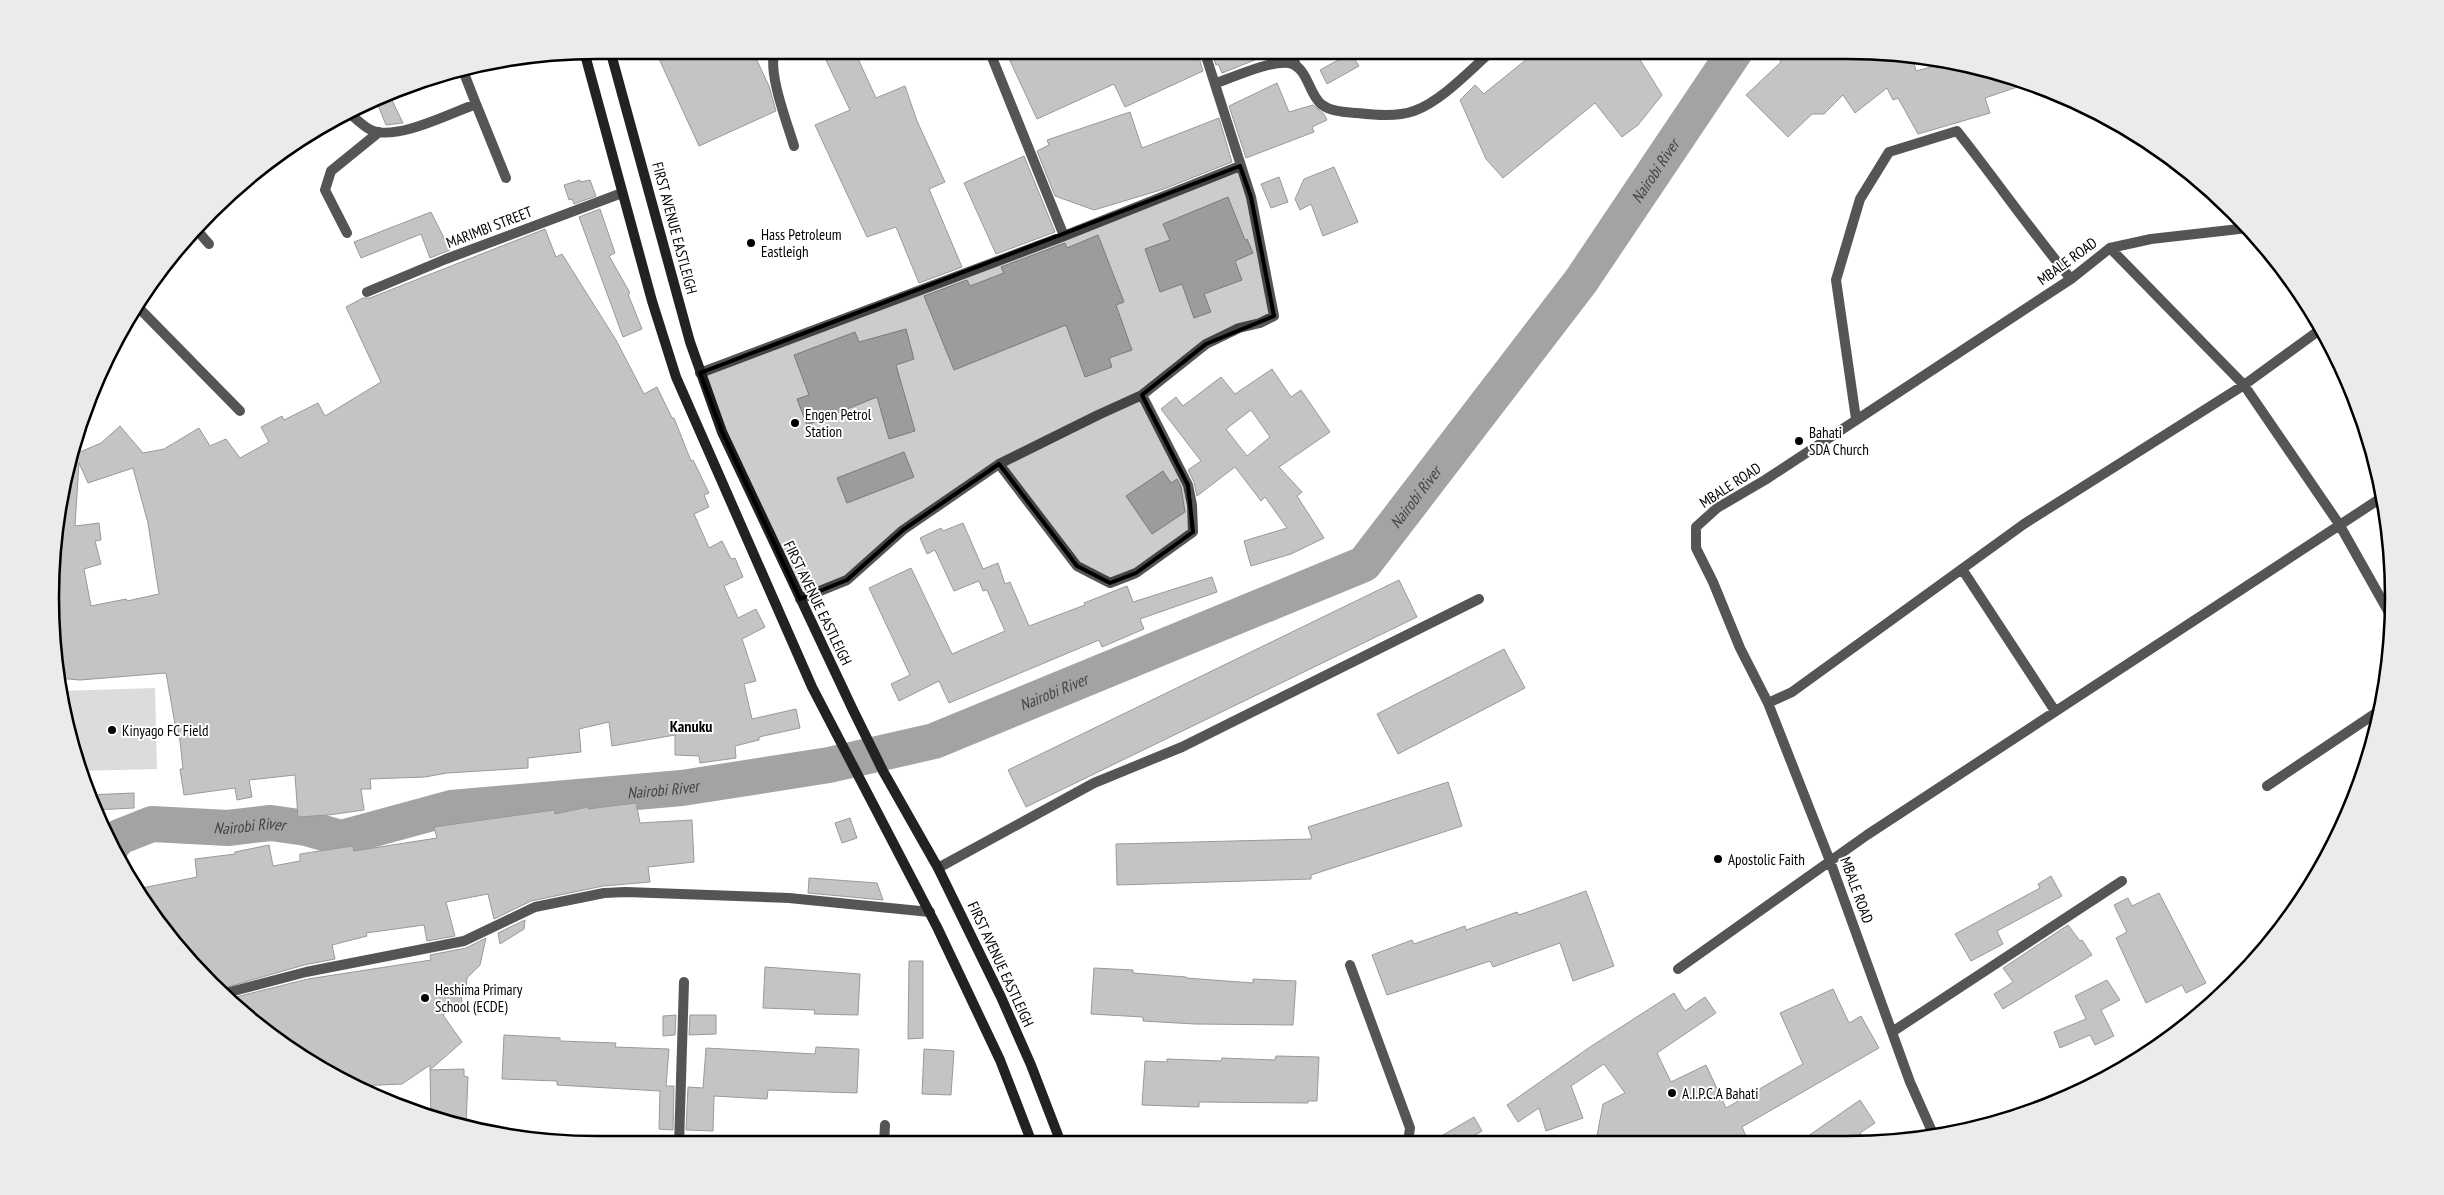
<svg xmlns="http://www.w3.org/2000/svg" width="2444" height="1195" viewBox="0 0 2444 1195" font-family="'PT Sans Narrow',sans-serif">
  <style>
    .green { fill: #dcdcdc }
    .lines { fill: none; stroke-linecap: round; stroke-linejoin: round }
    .river { stroke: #a3a3a3; stroke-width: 36 }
    .building { fill: #c4c4c4; stroke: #999; fill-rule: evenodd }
    .minor { stroke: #555; stroke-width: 10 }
    .secondary { stroke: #222; stroke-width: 10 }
    .marked { fill: #000; fill-opacity: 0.2; stroke: #000; stroke-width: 4; stroke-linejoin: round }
    .poi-dot { fill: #000; stroke: #fff; stroke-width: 2 }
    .labels { text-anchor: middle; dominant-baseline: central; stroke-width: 4; stroke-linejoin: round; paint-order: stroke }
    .street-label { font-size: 15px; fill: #000; stroke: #fff }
    .poi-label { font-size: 15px; fill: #000; stroke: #fff; text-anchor: start }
    .water-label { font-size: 16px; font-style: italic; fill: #444; stroke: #fff }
    .neighbourhood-label { font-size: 16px; font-weight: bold; fill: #000; stroke: #fff }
    .rim { fill: none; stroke: #000; stroke-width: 2.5 }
  </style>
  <rect width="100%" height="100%" fill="#fff"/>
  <path class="green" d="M155,688L157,769L78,771L60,691Z"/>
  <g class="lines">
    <path class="river" id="s1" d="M111,847L119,837L152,824L228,828L271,823L306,828L341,838L451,808L682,788L829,765L934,741L1364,564L1581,281L1736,50"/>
  </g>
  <path class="building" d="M655,50H752L769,86L776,111L699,146Z
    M842,50H854L876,98L905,86L917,121L945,182L929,189L962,267L919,283L896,227L867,237L815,125L850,110L825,58Z
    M1005,50H1197L1203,71L1125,107L1114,84L1037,119Z
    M1211,50H1280L1222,73L1218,64L1216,65Z
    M1538,50H1634L1662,95L1638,125L1622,137L1595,103L1503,178L1486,159L1460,100L1475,85L1484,94L1486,92Z
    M1774,50H1847L1912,56L1916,71L1954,61L2029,83L1985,98L1990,113L1918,134L1898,98L1893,100L1887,88L1855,113L1843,95L1824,114H1812L1788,137L1746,95L1781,62Z
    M1351,53L1359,66L1327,84L1320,70Z
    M1277,83L1289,112L1313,105L1324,114L1327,120L1312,127L1314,132L1246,158L1229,106Z
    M389,94L403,123L386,125L376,100Z
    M1130,112L1142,148L1219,118L1232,162L1164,189L1094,210L1055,196L1037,151L1049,145L1047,140Z
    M1024,156L1055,232L996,254L964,183Z
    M1334,167L1358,222L1323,236L1311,204L1300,210L1295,199L1304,179Z
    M1279,177L1288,202L1271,208L1261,184Z
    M580,180V182L590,180L596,196L574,204L572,199L569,200L564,185Z
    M1228,197L1245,240L1247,239L1253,253L1235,261L1242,280L1204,294L1211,312L1194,318L1182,284L1160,292L1145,249L1170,240L1163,224Z
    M600,209L615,253L609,256L630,293L628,294L642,329L623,337L579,217Z
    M431,212L450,250L430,258L421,234L361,258L354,242Z
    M545,229L556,257L562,254L616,340L644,394L657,387L672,418H674L691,461L693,460L709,493L704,495L709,507L694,514L709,548L722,541L731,559L735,558L743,577L724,586L738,618L756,609L765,627L742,639L756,681L744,684L752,719L796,709L800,728L759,737V740L735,746L736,758L700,763L699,756L675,755V735L612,746L609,722L579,729L581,752L528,758V768L447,773L425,777L370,779L371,789H361L364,810L328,815L298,817L295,775L249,780L252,797L237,800L235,788L184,795L180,769H183L180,741L177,724H175L166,673L80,680L57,678L50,597L61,490L74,447L80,448V452L101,443L120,426L143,453L164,449L199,428L210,446L226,439L240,458L269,442L261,427L282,416L284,420L318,403L325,416L381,382L346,307L363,298H370ZM79,463L88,483L133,468L148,523L159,594L127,601L126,599L91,606L84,569L101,564L95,541L101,540L99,523L75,526Z
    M1098,235L1124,302L1116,305L1132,350L1109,358L1112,367L1085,377L1066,325L954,370L924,296L967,280L970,286L1004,273L1001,267L1065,243L1067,248Z
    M906,329L914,359L896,365L915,431L889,439L877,397L807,425L797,399L809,395L794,355L855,332L859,342Z
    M1272,369L1291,397L1301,390L1330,432L1279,467L1302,492L1297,496L1324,538L1291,554L1251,566L1244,541L1287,528L1265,497L1261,501L1235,467L1197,496L1194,482L1188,470L1201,461L1161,409L1176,397L1183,406L1221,377L1235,394ZM1251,410L1270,437L1247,456L1226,429Z
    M904,452L914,477L847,503L837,478Z
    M1163,471L1171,483L1177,479L1181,487L1185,512L1152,534L1126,496Z
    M963,523L983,569L998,563L1005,584L1010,582L1029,626L1085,605L1084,603L1127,586L1133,602L1212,577L1217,592L1140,619L1144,629L1102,647L1099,640L949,703L939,681L899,701L891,684L910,675L869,588L911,568L952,654L1005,631L987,590L983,591L979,581L954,591L935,550L927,554L920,538L941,528L943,531Z
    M1399,580L1417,617L1026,807L1008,770Z
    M1504,649L1525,688L1398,754L1377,714Z
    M1448,782L1462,826L1311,875V879L1117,885L1116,844L1312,839L1308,827Z
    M134,793V808L94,810L88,795Z
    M636,803L640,823L692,820L694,862L648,867L650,882L603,886L531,901L494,919L488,894L446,902L455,936L427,941L424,925L366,933L367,936L332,945L335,959L304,965L217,990L163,931L137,889L197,877L195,859L235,854V852L269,845L273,866L300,861V854L353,846L354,851L437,838L434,827L554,810L555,814L588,807V809Z
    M850,818L857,838L842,843L835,823Z
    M2051,876L2062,896L1997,931L2003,944L1971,961L1955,934L2040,888L2038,884Z
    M809,878L877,883L883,900L808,893Z
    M1586,891L1614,966L1573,981L1560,943L1493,967L1490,961L1387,995L1372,955L1412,940L1414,944L1465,926L1466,930L1517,912L1519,915Z
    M2159,893L2206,983L2186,993L2182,985L2146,1003L2116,938L2127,932L2114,905L2128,898L2132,906Z
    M525,920L524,929L500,944L498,933Z
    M2068,925L2080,941L2082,940L2092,955L2003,1009L1994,994L2013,982L2003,968Z
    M486,938L480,965L467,978L466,989L461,991L462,1004L443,1015L462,1042L430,1070V1065L402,1084L356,1086L355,1080H345L294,1053L228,999L308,979L431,960L430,955L466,948Z
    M909,961H923V1038L908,1039Z
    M765,967L860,974L858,1015L814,1014L815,1010L763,1008Z
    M1094,968L1133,970V973L1186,977V978L1253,983V979L1296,981L1293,1025L1195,1024L1143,1021V1017L1091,1014Z
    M2107,980L2120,1000L2101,1010L2114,1036L2095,1045L2090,1035L2060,1048L2054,1032L2086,1019L2075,996Z
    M1833,989L1849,1023L1861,1016L1879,1048L1742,1127L1748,1141H1596L1603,1104L1625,1093L1604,1064L1571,1086L1583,1118L1546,1131L1539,1108L1518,1122L1507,1105L1590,1047L1674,993L1685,1011L1705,997L1716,1013L1657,1053L1671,1082L1706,1065L1726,1108L1803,1064L1780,1013Z
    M676,1015L675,1035L663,1036V1016Z
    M690,1015H716V1034L689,1035Z
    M504,1035L560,1038V1041L616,1043L615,1047L669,1049L666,1086H674L673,1130L659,1129L660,1091L557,1085V1081L502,1079Z
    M816,1047L859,1049L857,1093L768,1090L767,1099L714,1096L713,1131L686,1130L688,1087L703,1088L706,1048L815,1054Z
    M924,1049L954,1051L951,1095L922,1094Z
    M1276,1056L1319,1057L1317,1101H1308V1103L1199,1102V1107L1142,1105L1145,1061L1167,1062V1059L1221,1061L1222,1058L1275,1060Z
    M464,1069V1076L468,1077L466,1127L431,1116L430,1070Z
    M1860,1100L1875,1123L1860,1133L1865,1140L1801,1141Z
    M1474,1117L1482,1131L1463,1142H1431Z"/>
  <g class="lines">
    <path class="minor" d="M775,50C767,72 787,122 794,146
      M989,50L1064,236
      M1289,50L1296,65
      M462,68L476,104
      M1216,83C1234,77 1271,60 1289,63C1308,67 1308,93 1321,104C1331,112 1345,112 1357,113C1375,115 1397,117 1414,111C1442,101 1471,69 1493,50
      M348,112C355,118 362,125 369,129C393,143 451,113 476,104L506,178
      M195,228L209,244
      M347,233L325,190L331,171L379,132
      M2110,248L2244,385L2339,524L2392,618
      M367,292L446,259L622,193
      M136,305L240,411
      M700,373L1064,236L1240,166
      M1856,419L1836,280L1860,199L1889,152L1957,131C1996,180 2031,231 2071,279
      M999,464L1077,566L1110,583L1136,573L1193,532L1192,505L1188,485L1142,395
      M1962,569L2055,711
      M800,599L847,580L903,530L999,464L1098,415L1142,395L1206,344L1239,328L1260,323L1274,316L1251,197L1204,50
      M1768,703L1792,692L2024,524L2244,385L2321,329
      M2267,786L2382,709
      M938,868L1094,783L1182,747L1479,599
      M1350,965L1410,1128L1408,1142
      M1678,969L1867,835L2384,496
      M222,994L306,972L464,941L535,907L604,893L626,892L789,898L930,912
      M1892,1032L2122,881
      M1934,1136L1910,1082L1830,861L1768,703L1740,648L1713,582L1696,548V527L1717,508L1765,480L1978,340L2071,279L2110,248L2151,239L2248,228
      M884,1144L885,1125
      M679,1145L684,982"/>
    <path class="secondary" d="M610,50L690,342L722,432L853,710L883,771L938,868L1001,997L1031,1065L1061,1143
      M584,51L652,301L676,377L812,687L937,927L1000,1060L1032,1143"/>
  </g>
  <path class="marked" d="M1240,166L1251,197L1274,316L1206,344L1142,395L1188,485L1193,532L1136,573L1110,583L1077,566L999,464L903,530L847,580L800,599L722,432L700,373Z"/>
  <g class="poi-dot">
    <circle cx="751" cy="243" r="5"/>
    <circle cx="795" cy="423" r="5"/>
    <circle cx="1799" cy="441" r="5"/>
    <circle cx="112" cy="730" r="5"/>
    <circle cx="1718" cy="859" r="5"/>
    <circle cx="425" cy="998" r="5"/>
    <circle cx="1672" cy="1093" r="5"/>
  </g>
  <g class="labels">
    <g class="street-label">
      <text transform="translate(489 227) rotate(-21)">MARIMBI STREET</text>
      <text transform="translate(675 228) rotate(75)">FIRST AVENUE EASTLEIGH</text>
      <text transform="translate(2067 261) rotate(-36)">MBALE ROAD</text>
      <text transform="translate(1730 485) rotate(-33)">MBALE ROAD</text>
      <text transform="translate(818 603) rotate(64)">FIRST AVENUE EASTLEIGH</text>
      <text transform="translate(1857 890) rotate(70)">MBALE ROAD</text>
      <text transform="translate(1001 964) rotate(65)">FIRST AVENUE EASTLEIGH</text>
    </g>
    <g class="poi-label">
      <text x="761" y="234">Hass Petroleum<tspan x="761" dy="17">Eastleigh</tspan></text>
      <text x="805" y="414">Engen Petrol<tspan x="805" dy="17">Station</tspan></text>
      <text x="1809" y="432">Bahati<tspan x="1809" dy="17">SDA Church</tspan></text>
      <text x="122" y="730">Kinyago FC Field</text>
      <text x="1728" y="859">Apostolic Faith</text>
      <text x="435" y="989">Heshima Primary<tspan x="435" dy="17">School (ECDE)</tspan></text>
      <text x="1682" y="1093">A.I.P.C.A Bahati</text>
    </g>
    <g class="water-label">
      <text stroke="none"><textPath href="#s1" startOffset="1796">Nairobi River</textPath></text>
      <text stroke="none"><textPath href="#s1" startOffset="1391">Nairobi River</textPath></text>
      <text stroke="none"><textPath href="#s1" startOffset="971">Nairobi River</textPath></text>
      <text stroke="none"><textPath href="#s1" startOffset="566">Nairobi River</textPath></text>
      <text stroke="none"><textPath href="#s1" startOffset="146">Nairobi River</textPath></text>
    </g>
    <g class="neighbourhood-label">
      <text x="691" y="726">Kanuku</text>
    </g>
  </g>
  <path d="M0 0H2444V1195H0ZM597 59H1847A538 538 0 0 1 2385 597V598A538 538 0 0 1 1847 1136H597A538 538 0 0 1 59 598V597A538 538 0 0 1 597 59Z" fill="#ebebeb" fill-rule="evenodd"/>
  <path class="rim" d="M597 59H1847A538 538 0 0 1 2385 597V598A538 538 0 0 1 1847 1136H597A538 538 0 0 1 59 598V597A538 538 0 0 1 597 59Z"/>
</svg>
